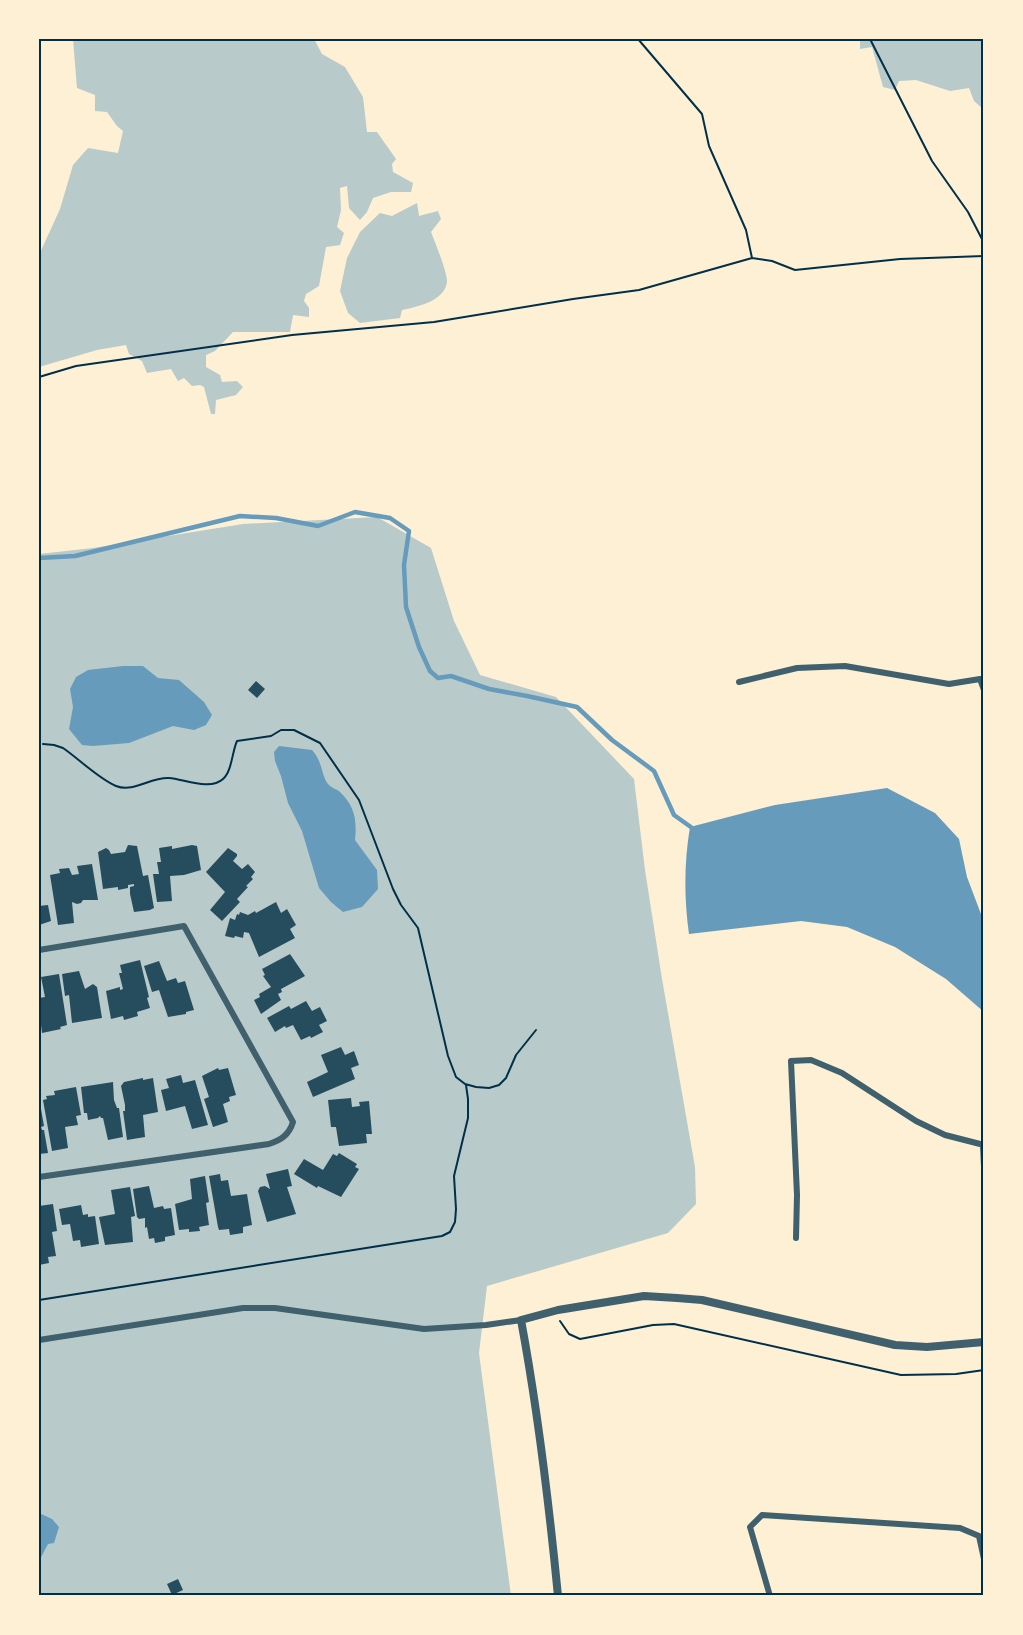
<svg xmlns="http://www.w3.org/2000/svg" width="1023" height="1635" viewBox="0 0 1023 1635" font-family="'DejaVu Sans',sans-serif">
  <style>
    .green { fill: #b9caca }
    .water { fill: #669bbc }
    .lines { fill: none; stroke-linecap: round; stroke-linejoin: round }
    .stream { stroke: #669bbc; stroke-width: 4.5 }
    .building { fill: #264d5e }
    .path { stroke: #003049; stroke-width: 2 }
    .minor { stroke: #3f606c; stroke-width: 6 }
    .tertiary { stroke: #3f606c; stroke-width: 8 }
    .neatline { fill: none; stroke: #003049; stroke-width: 2 }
  </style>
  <rect width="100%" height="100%" fill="#fdf0d5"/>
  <path class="green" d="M73,39H314L322,54L345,67L363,97L367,132H377L396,159L392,164L393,172L413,183L411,192H391L373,198L367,212L360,220L349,208L347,186L340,188L341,210L337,227L344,233L340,245L326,247L319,286L306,294L304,301L309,308V317L293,315L290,332H233L215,351L206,355V367L220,375L222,382L237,381L243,387L236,395L216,400L215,414H211L204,387L200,385L192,386L184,378L178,381L171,369L147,373L142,361L129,354L126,345L97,350L39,367V255L60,209L73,165L88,148L118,153L123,131L117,126L107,112L95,111V95L77,88Z
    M860,39H984V110L974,101L969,88L950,91L916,80L899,81L895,90L883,87L872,47L860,49Z
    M417,203L419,216L438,211L441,219L431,232C435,242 447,272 447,281C446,301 416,307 402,310L400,318L360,323L348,313L340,291L347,258L360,232L380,213L392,216Z
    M377,517L431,548L454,621L480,675L556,697L634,779L645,870L662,979L695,1167L696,1204L668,1233L487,1286L479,1353L511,1596H39V554L93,548L243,524Z"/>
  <path class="water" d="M123,666H143L158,678L179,680L204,702L212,715L206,725L194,730L173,726L129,743L93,746L82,745L69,729L73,707L70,689L76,677L88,670Z
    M279,746L312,750C323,762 321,775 328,784C331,788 337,789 340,792C355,806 357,821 355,840L377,870L378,889L362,907L343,912L331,902L319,888L302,831L288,803L281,776L275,761L274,752Z
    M887,788L935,813L959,839L967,877L984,922V1012L946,979L895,947L847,927L801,921L689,934C684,898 684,863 690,827L775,805Z
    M39,1513L52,1519L59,1527L54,1543L48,1544L39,1561Z"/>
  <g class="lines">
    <path class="stream" d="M39,558L75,556L240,516L276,518L318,526L355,512L390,518L409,531L404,565L406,607L419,647L430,671L438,678L451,676L489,689L527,696L577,707L612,740L654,771L674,815L695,830"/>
  </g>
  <path class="building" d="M256,681L265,689L257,698L248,690Z
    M128,845L137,846L143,876L148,875L154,908L150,910L134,912L130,894V887L134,886V884L128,885V888L118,890V887L103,889L98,852L106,848L109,850L111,854L125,852Z
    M192,845L197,846L201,870L184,875L170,876L172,901L157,902L153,874H159L157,862H161L159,848L172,846V849Z
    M228,848L237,854V856L233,861L242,869L248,864L255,872L251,877L253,879L246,886L248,887L237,899L240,902L222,921L210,910L225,892L206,872Z
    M92,864L98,900H83L81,903L77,904L72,902L74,923L58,925L50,875L60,873L59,869L69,868L72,875L79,874L77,866Z
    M276,902L281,913L287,909L296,925L290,929L295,938L259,957L249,933L244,932L243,938L235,936L234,938L225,936L230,918L235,920L237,914L239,915L240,912L248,915L255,911L256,913Z
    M48,905L51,921L39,925V906Z
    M290,954L305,976L281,989L282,992L278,994L281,1000L261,1014L254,1000L260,997L259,994L271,987L263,976L265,975L262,969Z
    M140,960L149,997L147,998L150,1008L137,1012L138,1016L124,1020L123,1016L111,1019L106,991L120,987V990L123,989L119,973H122L120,965Z
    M159,961L167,981L176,978L178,983L185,981L194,1010L186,1012V1014L168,1017L159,990L152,992L144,966Z
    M79,971L85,989L93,984L97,987L102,1018L72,1023L69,995L65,996L62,974Z
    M59,974L67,1025L60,1027L61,1029L42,1033L41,1025L39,1026V998L45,997L41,977Z
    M306,1001L312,1011L320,1007L327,1021L319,1025L323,1032L311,1038L310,1036L301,1040L293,1025L286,1028L285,1026L275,1032L267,1018L289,1006L291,1009Z
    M341,1047L345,1055L354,1051L359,1065L351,1068L355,1079L313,1097L307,1082L328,1072L321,1055Z
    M218,1068L219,1070L228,1068L236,1095L229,1097L230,1101L223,1104L228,1122L213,1127L204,1099L209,1097L202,1076Z
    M181,1075L183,1083L195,1080L208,1125L192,1129L185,1106L166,1111L161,1090L169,1088L166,1079Z
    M143,1078V1080L153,1078L158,1112L143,1115L145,1137L127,1140L123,1111H125V1105L121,1086L124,1082Z
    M113,1082L114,1100L117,1108H119L123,1137L108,1140L103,1118H101L100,1116L98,1118L88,1120L87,1113H84L81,1087Z
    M76,1087L81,1115L76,1116L78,1125L65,1127L68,1148L52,1151L43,1100L47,1099L46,1096L55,1095L54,1091Z
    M351,1098L352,1107L360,1106L359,1102L369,1101L372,1134H366L367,1143L339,1146L336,1127H331L328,1100Z
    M41,1109L44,1126L41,1127L42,1130H44L48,1153L39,1154V1110Z
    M339,1153L357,1164L355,1167L359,1169L341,1197L318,1186L317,1188L294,1174L304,1159L323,1170L333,1154L337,1156Z
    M288,1169L292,1186L287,1187L296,1214L267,1222L258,1191L260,1187L265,1186L270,1189L266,1174Z
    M220,1174L221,1181L228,1180L231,1196L247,1194L252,1225L243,1227V1233L230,1235L229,1229L219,1230L218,1227L209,1176Z
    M205,1176L209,1202L206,1203L209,1225L199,1227L200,1231L189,1232V1229L179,1230L175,1204L192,1199L190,1179Z
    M149,1186L154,1208L163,1206L164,1209L171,1208L175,1235L165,1237V1241L155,1243L154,1238L149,1239L147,1227L145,1228V1218L139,1219L137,1217L133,1189Z
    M130,1187L135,1216L131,1217L133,1242L105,1245L99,1217L115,1214L111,1190Z
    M53,1204L57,1231L52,1232L56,1256L48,1257L49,1263L39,1265L41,1228L39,1206Z
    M81,1205L83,1215L88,1214V1217L95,1216L99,1244L81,1247L80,1240L73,1241L70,1224L62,1225L59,1209Z
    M178,1579L183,1590L172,1595L167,1584Z"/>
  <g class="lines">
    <path class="path" d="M638,39L702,114L709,146L746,230L752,258
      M870,39L932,161L968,212L984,243
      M39,377L76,366L292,335L434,322L573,299L639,290L752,258L772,261L795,270L900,259L984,256
      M43,744L54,745L63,748C79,759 99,779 116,786C134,793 150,777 169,778C184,779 210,791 223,779C232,771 232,752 237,741L271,736L281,730H294L320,743L359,800L393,889L401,905L418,928L448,1056L456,1077L465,1084L476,1087L489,1088L499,1085L506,1078L516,1055L536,1030
      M39,1300L442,1236L450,1232L455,1222L456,1209L454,1176L468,1118V1099L466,1085
      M560,1321L569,1334L580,1339L653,1325L674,1324L901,1375L956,1374L984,1370"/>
    <path class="minor" d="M739,682L797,668L845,666L949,684L980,679L984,690
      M39,950L184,926L293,1122C289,1135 281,1140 269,1144L39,1177
      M983,1145L984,1167
      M796,1238L797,1195L791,1061L811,1060L842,1073L916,1121L945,1135L984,1145
      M39,1340L243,1308H275L424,1329L486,1325L521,1320
      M770,1596L750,1527L762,1515L960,1528L979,1536L984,1559"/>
    <path class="tertiary" d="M558,1596C549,1504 538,1411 521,1320L558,1310L644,1296L677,1298L702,1300L895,1345L927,1347L984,1342"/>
  </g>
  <rect width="1023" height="1635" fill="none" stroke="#fdf0d5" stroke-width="81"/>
  <rect x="40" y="40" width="942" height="1554" class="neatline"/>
</svg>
